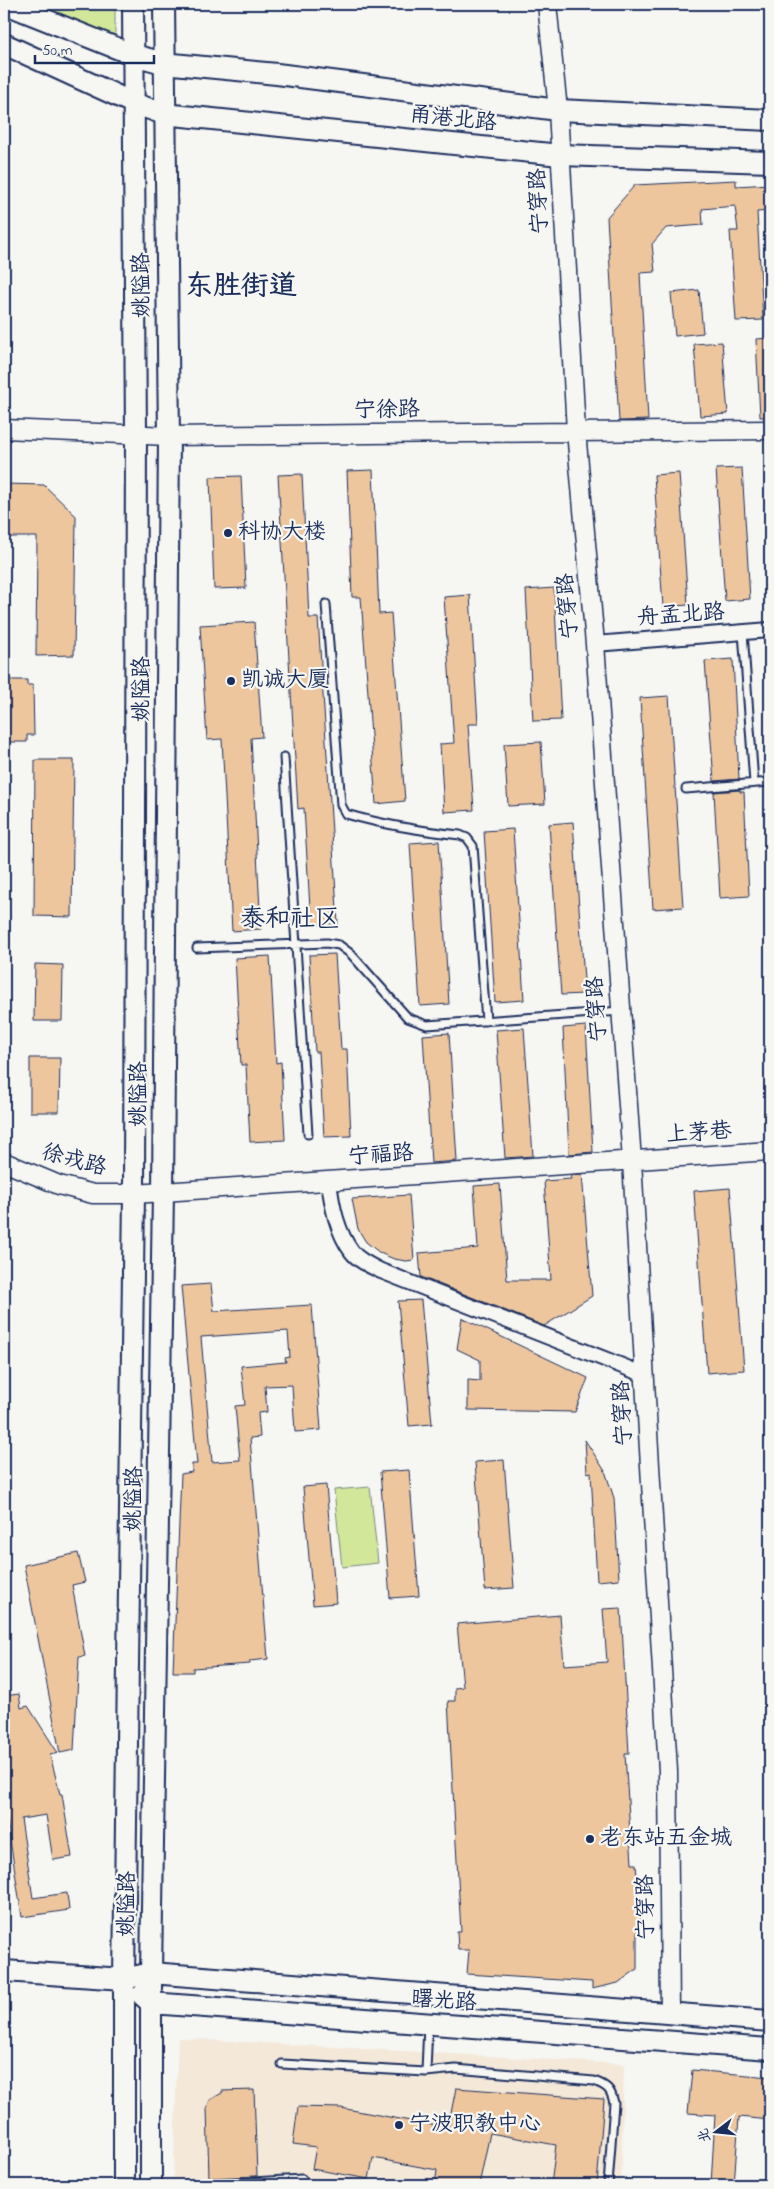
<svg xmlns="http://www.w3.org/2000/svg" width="774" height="2189" viewBox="0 0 774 2189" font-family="'Indie Flower','LXGW WenKai TC',sans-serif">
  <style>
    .built { fill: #f4e8d9 }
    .green { fill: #d3e79b; stroke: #778b7c }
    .building { fill: #eec69e; stroke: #1b2f5e; fill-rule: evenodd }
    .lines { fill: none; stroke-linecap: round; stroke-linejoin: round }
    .service-casing { stroke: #1b2f5e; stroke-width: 11 }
    .minor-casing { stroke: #1b2f5e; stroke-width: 18 }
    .tertiary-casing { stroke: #1b2f5e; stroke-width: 21 }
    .secondary-casing { stroke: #1b2f5e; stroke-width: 24 }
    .service { stroke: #f6f6f2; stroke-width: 7 }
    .minor { stroke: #f6f6f2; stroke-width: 14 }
    .tertiary { stroke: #f6f6f2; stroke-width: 18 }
    .secondary { stroke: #f6f6f2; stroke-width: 20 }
    .poi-dot { fill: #1b2f5e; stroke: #f6f6f2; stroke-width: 2 }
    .labels { text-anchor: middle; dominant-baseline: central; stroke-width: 4.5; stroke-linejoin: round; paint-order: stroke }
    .street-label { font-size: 22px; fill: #1b2f5e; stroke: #f6f6f2 }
    .poi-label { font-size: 22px; fill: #1b2f5e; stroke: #f6f6f2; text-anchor: start }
    .quarter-label { font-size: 25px; fill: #1b2f5e; stroke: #f6f6f2 }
    .district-label { font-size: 28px; font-weight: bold; fill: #1b2f5e; stroke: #f6f6f2 }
  </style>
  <rect width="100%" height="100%" fill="#f6f6f2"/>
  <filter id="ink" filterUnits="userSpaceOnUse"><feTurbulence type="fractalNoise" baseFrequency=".02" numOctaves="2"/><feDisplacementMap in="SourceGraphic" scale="10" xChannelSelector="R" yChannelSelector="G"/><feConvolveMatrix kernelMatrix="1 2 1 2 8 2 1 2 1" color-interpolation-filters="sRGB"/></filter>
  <g filter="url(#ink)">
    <path class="built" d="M178,2038L624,2064L621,2185H173Z"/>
    <path class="green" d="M32,4H115V39Z
      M370,1487L378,1563L342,1567L334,1490Z"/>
    <path class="building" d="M736,180V186L770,184V211L757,212L763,320L736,321L730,231H738L735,206L702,209L703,225L666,228L652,244L655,272L640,273L648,420L619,421L607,217L635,185Z
      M699,290L703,333L675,336L671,293Z
      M770,338V417H760L756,339Z
      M722,342L728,414L700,416L694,344Z
      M742,468L750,599L725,601L716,469Z
      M373,470L379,614L391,613L405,801L376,804L361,597H352L347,471Z
      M679,473L688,605L663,607L654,475Z
      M302,474L309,618H318L338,924L311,925L304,808L298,809L278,475Z
      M241,476L246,588L214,589L210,477Z
      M4,484L44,485L76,516L74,655L36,656L37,537H4Z
      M554,588L561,720L533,721L526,590Z
      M470,595L478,724H468L474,810L444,812L440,744L454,743L444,597Z
      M254,622L262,737L251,738L261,929L232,931L222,739L207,740L200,625Z
      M733,659L739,779L714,781L705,661Z
      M4,680H27V685H33L34,735H27V742H4Z
      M669,696L683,907L653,909L640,698Z
      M541,742L545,804L508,806L504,744Z
      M35,760H74L72,917L34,916Z
      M740,790V792H744L749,896L720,898L714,792Z
      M573,822L585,994L561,995L549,824Z
      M513,829L524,1000L495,1002L484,831Z
      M439,841L449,1004L420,1006L410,843Z
      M335,954L341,1049H347L351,1136L324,1137L319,1052H315L309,955Z
      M270,956L276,1063L281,1062L285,1140L250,1142L246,1065H241L235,958Z
      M35,964L63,965L62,1021H34Z
      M586,1026L593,1152L569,1154L563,1028Z
      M524,1028L533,1156L505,1158L496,1030Z
      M449,1033L457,1161L431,1163L423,1035Z
      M30,1058H60L59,1112H30Z
      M582,1174L592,1296L544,1326L421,1277L419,1253L478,1248L474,1186L500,1184L507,1280H551L544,1181L571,1179L570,1175Z
      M730,1188L744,1370L707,1373L694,1191Z
      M409,1195L414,1260L406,1261L394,1259L380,1253L366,1242L358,1229L352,1199Z
      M211,1284L214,1311L312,1305L321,1430L295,1432L292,1385L265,1386L267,1412L258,1413L260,1437L250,1438L268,1659L250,1661V1664L193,1668V1672H173L181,1474L192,1472V1464H197L181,1286ZM288,1331L290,1357L285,1358L286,1362L241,1366L245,1405L235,1406L240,1460L212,1462L201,1337Z
      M421,1300L432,1424L409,1426L398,1301Z
      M462,1318L588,1378L575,1412L468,1410V1380L480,1381V1360L457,1349Z
      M585,1440L605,1471L614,1498L619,1579L597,1581L591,1472L587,1473Z
      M504,1460L514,1588L485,1590L475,1462Z
      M409,1470L419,1596L390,1598L380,1472Z
      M326,1485L336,1603L313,1605L303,1487Z
      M78,1553L85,1582L72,1585L85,1656L79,1657L74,1750L60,1753L24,1565Z
      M621,1608L629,1754H625L632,1864H636L641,1931L637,1932V1969L618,1983L592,1989V1982L467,1974L469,1950H458L457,1932H461L448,1701H455V1688L463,1687L457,1624L560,1615L564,1665L607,1662L603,1609Z
      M19,1694L21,1708L28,1706L58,1753L50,1755L60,1794H62L72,1857L53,1860L46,1815L21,1819L33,1898L67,1893L69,1910L22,1917L4,1801V1696Z
      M692,2070L770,2077V2120L739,2117L734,2185H711L715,2115L688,2113Z
      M456,2088L604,2099L597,2185H551L556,2145L490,2133L479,2185H435L437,2170L373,2158L369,2179L312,2169L316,2147L293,2144L298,2107L341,2108L448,2128Z
      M254,2090L257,2176L209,2178L207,2108L210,2100L222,2093V2091Z"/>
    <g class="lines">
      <g class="service-casing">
        <path id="service" d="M326,604L341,805L346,814C384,825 421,831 460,835L467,838L473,846L486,1021
          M743,632L754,783
          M284,757L308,1134
          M686,789L770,782
          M197,948L327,943L339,945L351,954L408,1018L427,1025L621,1011
          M282,2064L426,2072L456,2069L594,2081C607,2086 611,2089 614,2103L608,2185
          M426,2072L428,2024
          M200,2185L302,2179L306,2185"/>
      </g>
      <g class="minor-casing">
        <path id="minor" d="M595,644L770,630
          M329,1182C332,1206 337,1232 352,1252C359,1261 371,1266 381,1271L645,1375"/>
      </g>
      <g class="tertiary-casing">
        <path id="tertiary" d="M547,4L558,110L576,431L595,644L632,1161L668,1771L670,2013
          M4,429L169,436L770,430
          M4,1162L59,1185L93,1194H134L770,1151"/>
      </g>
      <g class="secondary-casing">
        <path id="secondary" d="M6,4L134,55L163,63L277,74L558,110L770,120
          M4,44L133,103L164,114L560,155L770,162
          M4,1971L124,1979L151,1973L770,2021
          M142,1995L151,2003L770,2049
          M124,2185V1979L134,1194L136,434L133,4
          M151,2185V1973L163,1193L169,436L164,4"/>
      </g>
      <use href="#service" class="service"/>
      <use href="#minor" class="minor"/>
      <use href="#tertiary" class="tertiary"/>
      <use href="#secondary" class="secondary"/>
    </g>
  </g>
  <g class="poi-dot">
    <circle cx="228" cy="533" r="5"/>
    <circle cx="231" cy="681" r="5"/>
    <circle cx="590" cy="1839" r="5"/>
    <circle cx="399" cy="2125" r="5"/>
  </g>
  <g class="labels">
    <g class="street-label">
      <text transform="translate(453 120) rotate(6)">甬港北路</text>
      <text transform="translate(540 201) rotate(-93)">宁穿路</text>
      <text transform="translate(143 285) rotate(-91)">姚隘路</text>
      <text transform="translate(387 411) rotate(-1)">宁徐路</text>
      <text transform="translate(569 606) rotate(-95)">宁穿路</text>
      <text transform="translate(681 616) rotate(-4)">舟孟北路</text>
      <text transform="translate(143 689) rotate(-90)">姚隘路</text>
      <text transform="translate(598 1009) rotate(-94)">宁穿路</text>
      <text transform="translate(140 1094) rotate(-90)">姚隘路</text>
      <text transform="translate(699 1134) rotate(-4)">上茅巷</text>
      <text transform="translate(381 1156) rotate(-4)">宁福路</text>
      <text transform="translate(74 1161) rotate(15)">徐戎路</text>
      <text transform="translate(624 1413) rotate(-93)">宁穿路</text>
      <text transform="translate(135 1499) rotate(-89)">姚隘路</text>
      <text transform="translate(128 1904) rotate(-89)">姚隘路</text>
      <text transform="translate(647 1907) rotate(-91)">宁穿路</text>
      <text transform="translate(444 2002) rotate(4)">曙光路</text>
    </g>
    <g class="poi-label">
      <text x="238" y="533">科协大楼</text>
      <text x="241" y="681">凯诚大厦</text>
      <text x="600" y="1839">老东站五金城</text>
      <text x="409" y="2125">宁波职教中心</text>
    </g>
    <g class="quarter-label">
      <text x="290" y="920">泰和社区</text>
    </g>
    <g class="district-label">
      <text x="241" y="287">东胜街道</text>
    </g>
  </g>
  <rect width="774" height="2189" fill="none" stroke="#f6f6f2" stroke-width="20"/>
  <rect x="10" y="10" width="754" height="2169" fill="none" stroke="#1b2f5e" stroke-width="2" filter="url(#ink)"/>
  <g transform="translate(716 2132) rotate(254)" stroke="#f6f6f2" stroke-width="4" paint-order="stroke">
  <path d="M0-4L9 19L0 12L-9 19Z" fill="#1b2f5e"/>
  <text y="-8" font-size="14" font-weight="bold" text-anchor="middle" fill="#1b2f5e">北</text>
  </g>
  <path d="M35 55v8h119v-8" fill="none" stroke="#1b2f5e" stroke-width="2.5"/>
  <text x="42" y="55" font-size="15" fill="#1b2f5e" stroke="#f6f6f2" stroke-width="4" paint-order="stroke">50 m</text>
</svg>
